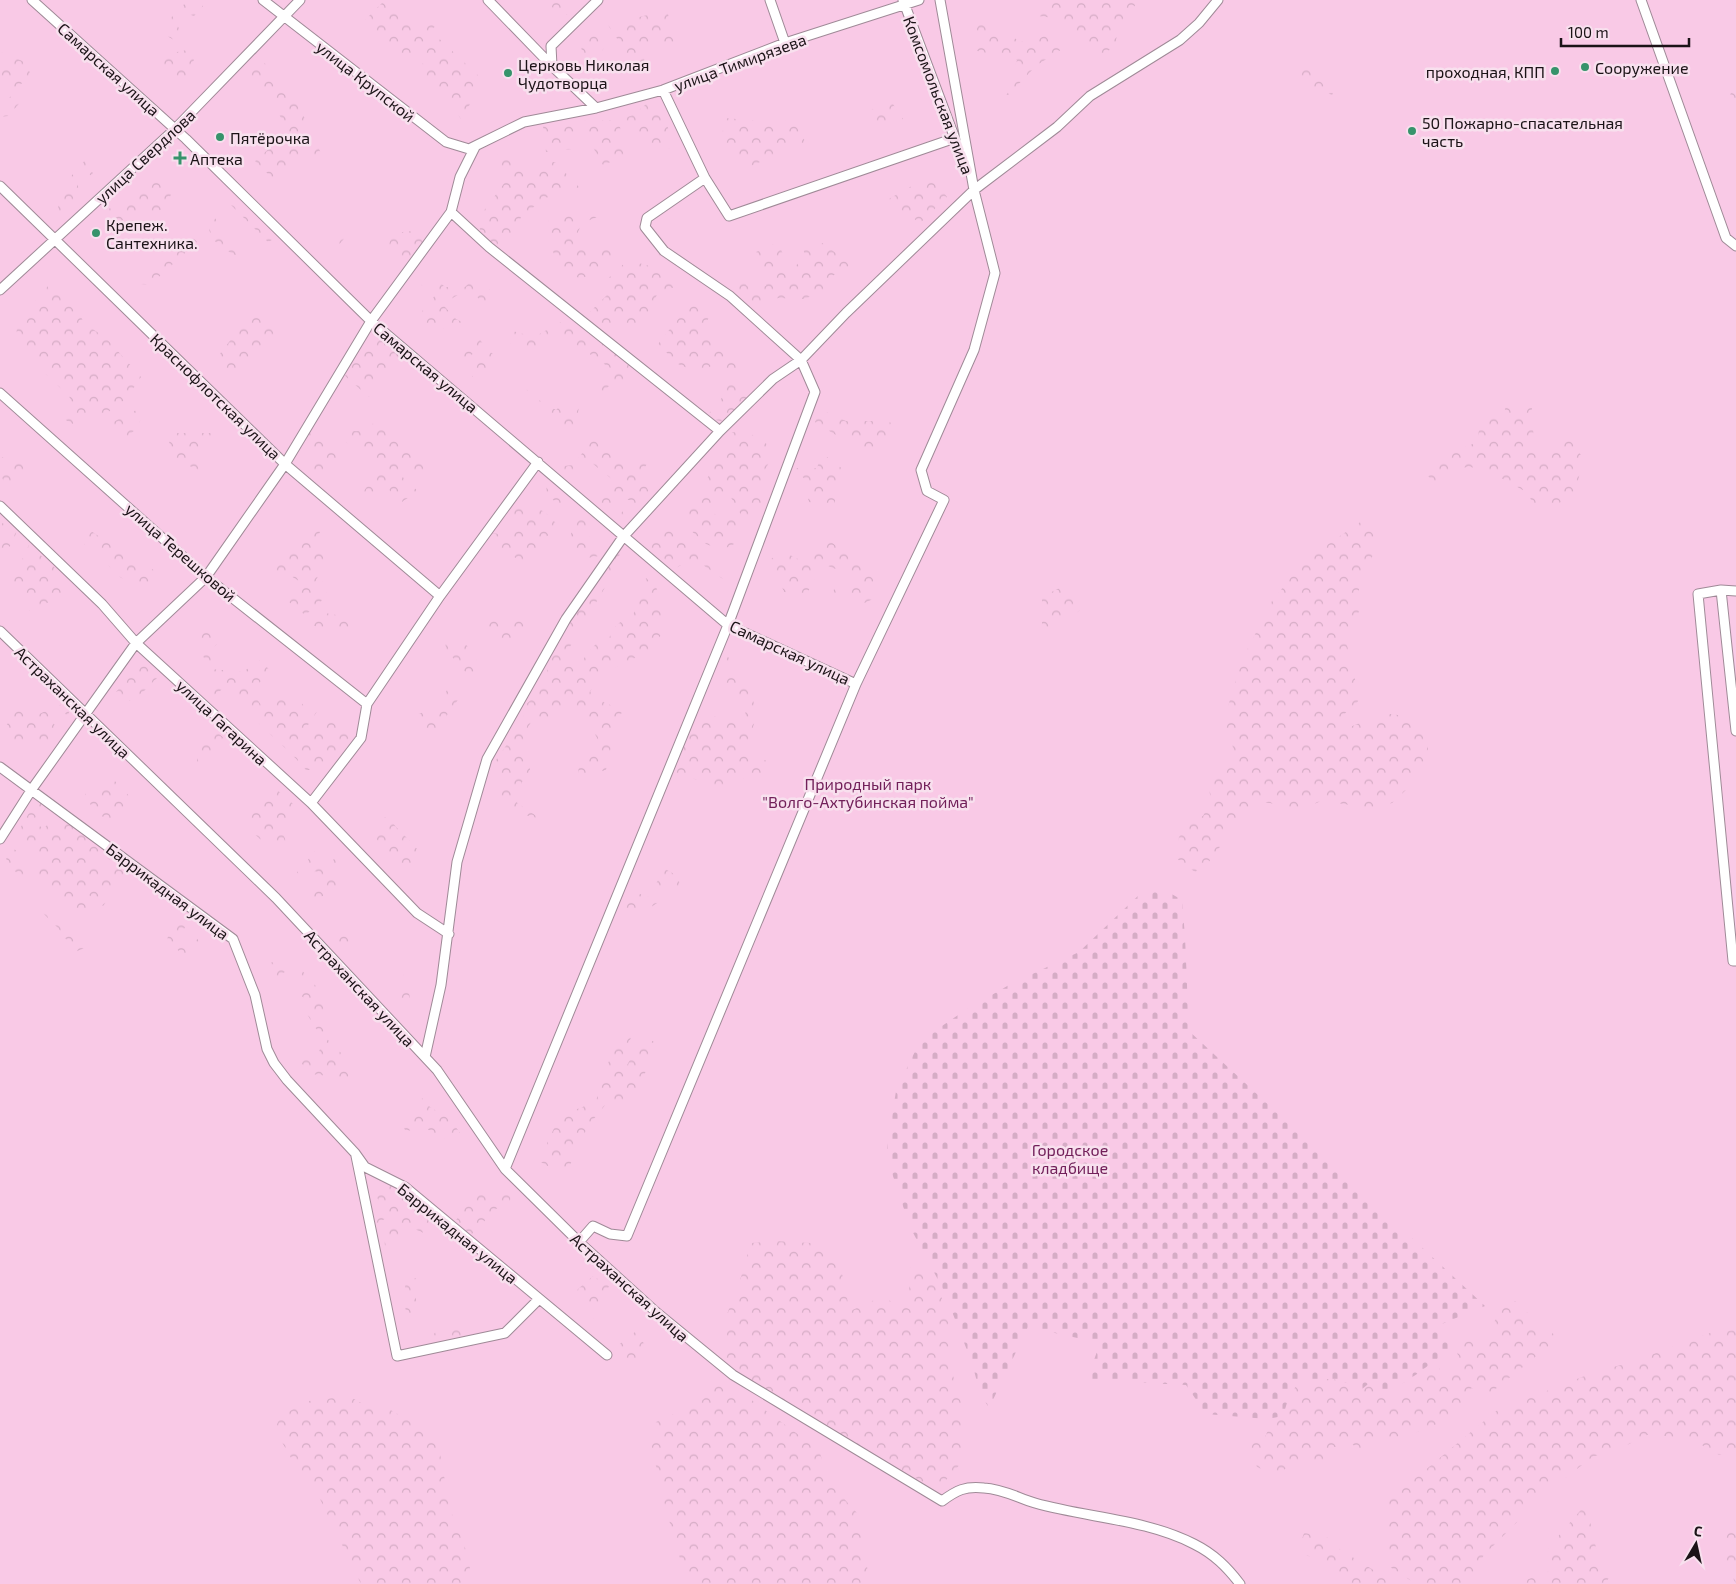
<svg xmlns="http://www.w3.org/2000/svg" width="1736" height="1584" viewBox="0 0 1736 1584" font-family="'Exo 2',sans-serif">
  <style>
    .green { fill: #f9c9e6 }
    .forest { fill: url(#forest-crowns) }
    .cemetery { fill: url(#cemetery-stones) }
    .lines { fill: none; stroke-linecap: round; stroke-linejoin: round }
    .minor-casing { stroke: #9f8a97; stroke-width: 11 }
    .minor { stroke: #fff; stroke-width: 9 }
    .poi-dot { fill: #36936b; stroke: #f8e0ee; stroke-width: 2 }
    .labels { text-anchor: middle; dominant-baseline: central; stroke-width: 5; stroke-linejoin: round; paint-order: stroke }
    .street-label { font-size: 16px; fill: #1b1317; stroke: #f8e0ee }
    .poi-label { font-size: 16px; fill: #1b1317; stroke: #f8e0ee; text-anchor: start }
    .park-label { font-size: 16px; fill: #72205a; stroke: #f8e0ee }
  </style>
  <defs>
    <pattern id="forest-crowns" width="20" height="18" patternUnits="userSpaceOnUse" patternTransform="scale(1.25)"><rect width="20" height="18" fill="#f9c9e6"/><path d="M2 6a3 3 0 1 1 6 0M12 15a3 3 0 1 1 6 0" fill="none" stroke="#d5acc5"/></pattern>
    <pattern id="cemetery-stones" width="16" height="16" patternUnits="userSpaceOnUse" patternTransform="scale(1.25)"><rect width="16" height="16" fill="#f9c9e6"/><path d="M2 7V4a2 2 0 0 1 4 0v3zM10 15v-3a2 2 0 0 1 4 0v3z" fill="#d5acc5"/></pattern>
  </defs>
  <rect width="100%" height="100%" fill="#f8e0ee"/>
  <path class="green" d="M0,0H1736V1584H0Z"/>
  <path class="forest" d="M191,0L203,6L194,16L182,12L175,21L181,32L174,40L167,36C167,18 176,9 191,0Z
    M538,0H567L569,2L567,15Z
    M1045,0H1093L1102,2L1111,0H1140C1127,14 1116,25 1116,45L1099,58L1079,35L1063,19L1038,16Z
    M384,1L420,28L438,23L431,31L484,81L461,119L439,89L426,80L421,71L425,54L419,53L399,58L378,41L364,21Z
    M667,10L675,42L643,43L646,82L608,25Z
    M978,23L1028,44L1052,32L1067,46L1037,65L1006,97L1017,60L973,50Z
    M588,34L607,35L605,47L589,66L583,60L581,45Z
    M187,50L194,60L184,79L171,73L159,60L163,51L177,52Z
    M0,52L25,62L31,75L20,85L25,97L8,116L0,117V107L14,93L6,81L0,78Z
    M262,61L275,72L278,89L297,102L306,121L301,141L314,137L325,163L321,170L304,153L273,179L255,161L288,132L272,100L247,77Z
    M1309,68L1338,84L1332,95L1297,80L1294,72Z
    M1736,77V116L1726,108Z
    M650,101L660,106L676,150L637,142L622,119L633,115Z
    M891,101L903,119L877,124L868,111Z
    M725,118L771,122L797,120L805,142L740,171L722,136Z
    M612,120L620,127L626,156L603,165L578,121Z
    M572,122L581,126L573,149L546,152L543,126Z
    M506,153L528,172L541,162H555L580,188L545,198L521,217L517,227L495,247L483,238L477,220L508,178L499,170L497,155Z
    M86,159L95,178L83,170L76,180L82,199L61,220L57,218L60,189Z
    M156,170L174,187L165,209L128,217L116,224L97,215L126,200Z
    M931,175L947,197L920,223L887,200Z
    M229,189L276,238L268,242L223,197Z
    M219,209L215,218L227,239L246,252L260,240L261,245L242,258C221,249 201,237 212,212Z
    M572,213L600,216L582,223L575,239L593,252L605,238L617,251L606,268L580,279C552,261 549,250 548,217L556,223Z
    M338,230L349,233L336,248L330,243Z
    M422,230L426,239L409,266L386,252L393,233Z
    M193,237L197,242L150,285L140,284Z
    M801,239L811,248L825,242L833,251L852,264L831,277L827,290L804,299L778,298L749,309L731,287L741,276L747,286H766L756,252L778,242L790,272L805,256Z
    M660,253L657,271L680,286L659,291L647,314L631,327H603L590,312L611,291L602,284L628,260L653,267Z
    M427,278H435L445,287H465L474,278L496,294L486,305L468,289L451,299L445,307L456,319L466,324C450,328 427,333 412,324L436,294L435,289L421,285Z
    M49,284L77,309L84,323L107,339L141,377L127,398L103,416L90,415L76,426L64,419L74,408L69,396L17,347C12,312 34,309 49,284Z
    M693,300L714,309L700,333L741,365L737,379L750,394L725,422L705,418C724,397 735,388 717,361L701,374L678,364L658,344Z
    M292,305L269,324L277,333L260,346L228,375L219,355L249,316L267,318Z
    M572,316L634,370L623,393L610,385L602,393L597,389L613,370L559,333L545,351L511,344L509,330L534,337Z
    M374,332L402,357L369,397L345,376Z
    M477,335L487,350L495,355L492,366L472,377L481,346L462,364L464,353Z
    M524,386L532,396L556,410L559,407L579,406L575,436L525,397Z
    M148,404L136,429L128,436L113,433V422Z
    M1506,405L1532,408C1530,420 1535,430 1533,441L1547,458L1567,433L1572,435L1574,445L1583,458L1576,491L1554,507L1535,509L1528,493C1514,485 1483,466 1467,467C1457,468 1452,476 1447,483L1434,482L1425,473L1439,464L1452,446L1463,448L1477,442L1479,430L1490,418H1503Z
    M819,409L846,421H873L876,415L891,423L887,444L866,454L815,422Z
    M382,412L383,424L387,438L409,447L417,457L430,465L423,473L406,469L400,473L405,480L418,491L399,504L386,485L369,502L362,494L383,462L365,450L347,443L337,431H367Z
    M309,428C330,442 334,440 343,464C326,460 322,471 314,484H308L316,461L305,445Z
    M732,432C758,435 759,434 776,455C759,471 758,491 764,512L744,520L729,494L717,496L711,513L734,519L740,528L734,544L722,550L706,544L688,528L687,511L698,504L716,455L729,448Z
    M167,433H211L215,443L196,456L200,471L173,458Z
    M594,438L630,460L647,464L637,479L647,486L649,495L634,508L624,528L616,520L631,500H624L606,511L596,504L613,480L587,459L569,480L554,467L573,465Z
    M822,453L849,474L837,492L834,505L808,502L810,484L793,468H817Z
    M0,457L34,463L22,485H5L0,472Z
    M555,481L560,493L576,504H558L546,494L547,483Z
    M511,499C528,504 547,509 556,524C554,531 548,534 544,540C538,553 540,554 528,564L504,552L490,532L506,536L527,527L507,516Z
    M585,511L597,523L587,535L601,546L599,556L587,558L569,541L573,527Z
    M319,516L325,522L314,544L329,551L314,585L325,581L327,594L318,605L305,615L289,602L302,583L291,576L271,572C277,553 296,539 313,530Z
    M1369,516L1379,533L1374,553L1359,583V611L1347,645L1357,688L1362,695C1356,707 1345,711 1337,722L1347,728C1386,713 1390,705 1427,730L1428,749L1423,763L1413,775L1407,789L1392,803L1373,808L1321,801L1298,811L1270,803L1258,802L1240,811L1222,844L1208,863L1195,872L1176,858L1179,837L1194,819L1203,816L1211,801L1209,788L1212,773L1236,765L1231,737L1223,723L1242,660L1272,601L1304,561Z
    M2,523L17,530L13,542L0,559Z
    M667,528C690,534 703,560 724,570L723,579L693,558L676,568L648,546L657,533Z
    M91,531L136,562L163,574L156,587L142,591L117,575L98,554L84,544Z
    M829,540L873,576V599L860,605L833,592L836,584L849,589L856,577L828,566L824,559L807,594L784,592L774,567L761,562L786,553L806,563L814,546Z
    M29,545L62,574L61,597L28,611L13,579Z
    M614,550L620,552L617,567L558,667L581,666L586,654L596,644H608C611,628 617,622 632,617L640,599L646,578L656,587L658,592L664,618L661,635L649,651L600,675L590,692L605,703L624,710L617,719L606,770L578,778L579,760L595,753L598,740L585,715L567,704L556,720L535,716L528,727L524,748L530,760V773L522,782L517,803L541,819L516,813L507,806L498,791L499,780L496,760L522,723L525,705L532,699L534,685L544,680L555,650L568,630L566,619L588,597L592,570Z
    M1067,584L1086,605L1042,641V597Z
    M325,613L342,616L354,627C338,633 324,631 308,623L306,617Z
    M489,614L499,624L508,627L516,614L532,623L521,642L506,645L485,631Z
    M204,630L221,640L214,647L211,664L207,666L196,637Z
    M445,639C468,641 471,647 480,667L469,676L446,650Z
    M726,654C740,673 757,693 755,718C754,729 747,742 743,752L767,761V775L739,779L717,788L698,780L675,774L688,723L709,715L743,724L748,701L723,683Z
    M146,658L158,677L142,693L129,701L116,692Z
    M259,660L271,671L259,683L255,696L261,705L279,697L298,699L305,707L318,710L306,728L315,734L329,715L352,735L317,770H306C289,749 268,734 250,714C243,705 237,693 231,683L210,698L207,687L218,684L211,669L243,672Z
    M449,686L464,692L448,713L436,743L417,722L418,714L438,707Z
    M67,702L70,719L62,710H52V719L57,731L48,746L30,739L20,743L1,734L13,715L23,705L39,714Z
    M214,730L223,737L210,768L197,763L199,741Z
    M112,778L134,801C123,823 117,820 96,815L85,794Z
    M276,789L299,809L280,823L286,842L267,845L253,833L247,818Z
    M37,799L53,808L54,814L41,808L34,820L43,829L57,815L118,856L114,863L102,854L94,866L104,874L119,863L129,871L103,906L15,837Z
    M388,817C398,831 411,840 421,854L420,864L390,867L374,833L378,819Z
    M13,848L26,859L24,876L18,875L6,859Z
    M313,850L326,865L337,857L343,861L338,874L342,889L327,893L314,902L307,897L320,877L316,871L302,880L297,872L306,864Z
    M45,866L62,877L93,907L84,918L39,884L32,873Z
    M665,869L678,876L681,892L661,890L660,901L635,918L619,909L625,885L647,898Z
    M45,908L87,947L75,952L58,928L43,913Z
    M182,919L188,924L177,937L189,947L205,932L207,936L195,953L187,958L167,941L169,931Z
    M339,923L347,928L357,941L342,953L329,945L342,927Z
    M270,962L299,967L322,993L330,1006L320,1017L329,1035L318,1032L307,1014L311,1007L301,995L303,987L295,975L286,971L276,979L267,977L265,968Z
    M408,973L410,1003L397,999L404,974Z
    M627,1026L636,1027L616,1070L626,1067L642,1038L659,1043L631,1103L606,1104L588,1126L565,1176L539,1161L561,1113L581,1108L597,1098L608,1063Z
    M325,1037L350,1062L348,1078L311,1074L296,1057L299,1054L315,1061Z
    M422,1098L430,1107L451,1120L462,1136L459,1143L437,1136L426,1128L406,1131L399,1122L404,1113L415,1110Z
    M384,1183L397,1187L418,1204L425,1215L444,1229L426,1234L410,1227L403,1231V1239L386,1251C382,1237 389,1230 390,1216L374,1225L376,1209L380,1204L377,1197H371L367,1193L375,1191Z
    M511,1193L510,1201L496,1209L470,1236L453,1224L476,1194L489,1196Z
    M776,1241L811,1243L836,1252L847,1292L848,1312L881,1297L912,1310L909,1296L910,1268L922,1265L941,1296L948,1314L952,1372L961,1402L963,1461L939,1488L928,1485L894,1466L858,1451L780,1404L752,1381L727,1371L721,1358L727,1338L726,1317L741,1277L751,1243Z
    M593,1276L609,1286L594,1319L585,1306L574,1297L578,1289Z
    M419,1277L426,1286L415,1291L418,1317L408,1315C402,1304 404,1293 406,1281Z
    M1510,1301H1516L1538,1324L1537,1330L1540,1337L1552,1333L1559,1338L1488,1395H1483L1471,1388L1459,1417C1445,1420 1435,1425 1422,1430C1403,1438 1380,1436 1364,1452L1350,1443L1344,1447H1331L1325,1462L1320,1465L1304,1462L1293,1463L1281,1472H1268L1257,1467L1249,1447L1255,1436L1263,1442L1268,1430C1284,1422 1287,1398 1298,1383L1334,1378L1355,1386L1371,1381L1377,1384L1383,1396C1421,1400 1410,1380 1434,1361L1446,1378L1458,1373L1459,1358L1456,1350L1458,1343L1471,1341L1483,1346L1498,1314Z
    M440,1326H460L471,1337L473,1353L425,1346Z
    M1736,1330V1452L1719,1455L1693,1440L1658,1435H1647L1607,1455L1594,1456L1548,1491L1484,1555L1472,1575L1463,1584H1416L1390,1567L1387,1502L1496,1411L1597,1371L1629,1363L1710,1333Z
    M635,1332L646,1346L644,1352L634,1359L616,1356L613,1352L617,1346Z
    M716,1381L749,1398L819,1450L826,1472L846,1501L858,1514L870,1584H693L683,1569L665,1506L651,1444L656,1422L704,1399L709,1384Z
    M349,1396L359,1402L389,1409L437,1437L450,1509L469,1558L471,1582L476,1584H361L320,1499L298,1470L275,1430L280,1416L309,1401Z
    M1586,1504L1597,1552L1610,1577L1604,1584H1515L1555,1569L1548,1548Z
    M1736,1522V1584C1725,1561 1716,1543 1736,1522Z
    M1304,1533L1326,1536L1333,1545L1396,1584H1342L1327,1565L1298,1551Z"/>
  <path class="cemetery" d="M1163,889L1182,900L1185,937L1189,1031L1485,1306L1432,1328L1458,1343L1417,1374L1383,1396L1377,1384L1372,1381L1362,1389C1335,1377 1327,1376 1297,1383L1289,1396L1283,1416L1267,1419L1206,1414L1186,1385L1087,1380L1100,1343L1028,1327L989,1408L980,1393L972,1363L944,1291L910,1227L886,1155L896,1091L920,1041L964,1011L1009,985L1079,952L1140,894Z"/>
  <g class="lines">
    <g class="minor-casing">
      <path id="minor" d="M32,0L186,139L371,321L728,625L856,684
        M263,0L446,142L469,149L524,122L596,108L663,90L785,43L919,0
        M488,0L552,66L596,108
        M770,0L785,43
        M903,0L966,168
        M1641,0L1726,238L1736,246
        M552,66L551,46L598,0
        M663,90L705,178L729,216L955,138
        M0,186L285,464L440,596
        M451,212L489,247L720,431
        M0,290L175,129L300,0
        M0,393L206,577L367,704
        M0,506L102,604L136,643L311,803L417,913L449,934
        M1721,590L1736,731
        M1736,591L1721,590L1698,594L1733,961H1736
        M0,631L276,898L437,1070L505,1169L579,1242L656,1312L733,1375L942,1501C957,1490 965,1486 984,1488C1003,1489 1018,1498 1035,1503C1088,1518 1145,1519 1194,1544C1214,1554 1227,1567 1240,1584
        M0,767L233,939L255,995L267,1049L274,1063L287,1080L355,1153L365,1167L405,1187L607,1355
        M311,803L361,738L367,704L440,596L538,462
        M0,839L32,789L136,643L206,577L285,464L371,321L451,212L460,177L475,147
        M425,1057L441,985L457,862L487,759L566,619L623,537L720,431L773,379L801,360L846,313L974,190L1057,127L1090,96L1180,40L1199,23L1218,0
        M356,1156L397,1356L505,1333L539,1299
        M505,1169L728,625L815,392L801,360L730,296L664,251L645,227L647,218L705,178
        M579,1242L593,1226L610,1234L627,1236L856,684L944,500L927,491L921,470L974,350L995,273L974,190L940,0"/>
    </g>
    <use href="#minor" class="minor"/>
  </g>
  <g class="poi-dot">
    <circle cx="1585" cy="67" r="5"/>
    <circle cx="1555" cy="71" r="5"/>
    <circle cx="508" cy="73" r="5"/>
    <circle cx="1412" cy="131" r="5"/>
    <circle cx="220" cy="137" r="5"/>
    <path d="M177.5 150.5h5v5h5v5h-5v5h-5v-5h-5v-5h5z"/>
    <circle cx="96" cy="233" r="5"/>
  </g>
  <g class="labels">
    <g class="street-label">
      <text transform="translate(740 62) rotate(-20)">улица Тимирязева</text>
      <text transform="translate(109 69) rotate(42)">Самарская улица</text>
      <text transform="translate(366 81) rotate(38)">улица Крупской</text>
      <text transform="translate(939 95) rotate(69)">Комсомольская улица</text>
      <text transform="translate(145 156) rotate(-43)">улица Свердлова</text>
      <text transform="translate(426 367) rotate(40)">Самарская улица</text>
      <text transform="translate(216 396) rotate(44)">Краснофлотская улица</text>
      <text transform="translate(181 552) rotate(41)">улица Терешковой</text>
      <text transform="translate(790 652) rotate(25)">Самарская улица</text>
      <text transform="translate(73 702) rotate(44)">Астраханская улица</text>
      <text transform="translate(222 722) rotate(43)">улица Гагарина</text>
      <text transform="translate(168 891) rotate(37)">Баррикадная улица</text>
      <text transform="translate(360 988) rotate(47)">Астраханская улица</text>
      <text transform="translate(458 1233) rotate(39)">Баррикадная улица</text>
      <text transform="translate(630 1287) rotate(42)">Астраханская улица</text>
    </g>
    <g class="poi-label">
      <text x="518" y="64">Церковь Николая<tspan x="518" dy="18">Чудотворца</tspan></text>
      <text x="1595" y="67">Сооружение</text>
      <text x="1545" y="71" text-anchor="end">проходная, КПП</text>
      <text x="1422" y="122">50 Пожарно-спасательная<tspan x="1422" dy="18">часть</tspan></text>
      <text x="230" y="137">Пятёрочка</text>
      <text x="190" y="158">Аптека</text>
      <text x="106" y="224">Крепеж.<tspan x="106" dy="18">Сантехника.</tspan></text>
    </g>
    <g class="park-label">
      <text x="868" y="783">Природный парк<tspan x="868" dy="18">"Волго-Ахтубинская пойма"</tspan></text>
      <text x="1070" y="1149">Городское<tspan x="1070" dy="18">кладбище</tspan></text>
    </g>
  </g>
  <g transform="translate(1696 1544) rotate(9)" stroke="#f8e0ee" stroke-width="4" paint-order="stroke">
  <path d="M0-4L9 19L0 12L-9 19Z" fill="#1b1317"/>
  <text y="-8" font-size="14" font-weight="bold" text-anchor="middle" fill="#1b1317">С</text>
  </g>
  <path d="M1561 38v8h128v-8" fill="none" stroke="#1b1317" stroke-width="2.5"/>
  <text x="1568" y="38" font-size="15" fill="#1b1317" stroke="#f8e0ee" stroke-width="4" paint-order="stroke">100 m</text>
</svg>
